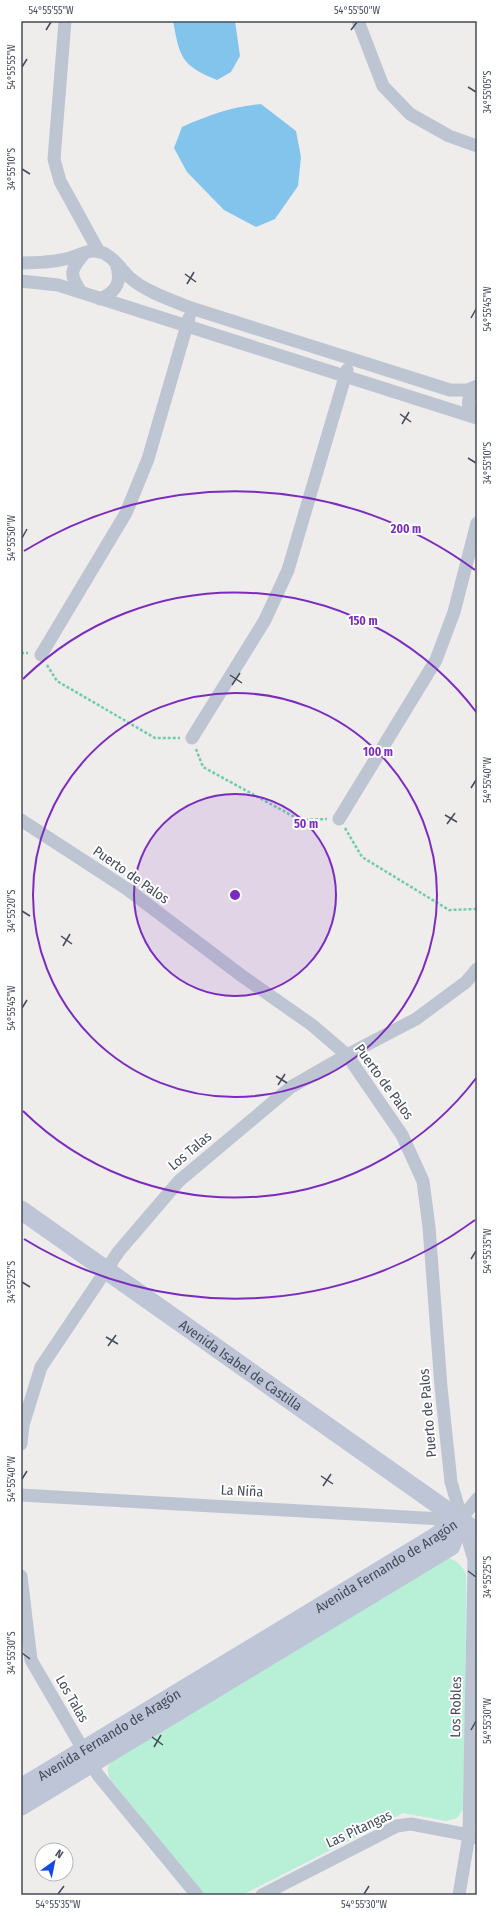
<svg xmlns="http://www.w3.org/2000/svg" width="498" height="1916" viewBox="0 0 498 1916" font-family="'Fira Sans Condensed',sans-serif">
  <style>
    .green { fill: #b7efd7 }
    .water { fill: #83c4ed }
    .lines { fill: none; stroke-linecap: round; stroke-linejoin: round }
    .path { stroke: #6fcdaf; stroke-width: 2.5; stroke-dasharray: 3 2; stroke-linecap: butt }
    .street { stroke: #bec5d2; stroke-width: 13 }
    .secondary { stroke: #bdc5d6; stroke-width: 19 }
    .ticks { fill: none; stroke: #444b5a; stroke-width: 1.5 }
    .ring { fill: none; stroke: #7b2cbf; stroke-width: 2 }
    .labels { text-anchor: middle; dominant-baseline: central; stroke-width: 4; stroke-linejoin: round; paint-order: stroke }
    .street-label { font-size: 14px; fill: #444b5a; stroke: #fff }
    .centre { fill: #7b2cbf; stroke: #fff; stroke-width: 2 }
    .ring-label { font-size: 12px; text-anchor: middle; font-weight: bold; fill: #7b2cbf; stroke: #fff; stroke-width: 4; stroke-linejoin: round; paint-order: stroke }
    .neatline { fill: none; stroke: #444b5a; stroke-width: 1.5 }
    .ticks-label { font-size: 10px; text-anchor: middle; fill: #444b5a }
  </style>
  <rect width="100%" height="100%" fill="#efecec"/>
  <path class="green" d="M447,1558C457,1560 460,1564 466,1573L465,1807L457,1818L446,1821L403,1813L242,1895H204L111,1780C106,1772 107,1766 113,1758Z"/>
  <path class="water" d="M173,21H235L240,56L231,72L217,80C181,65 180,58 173,21Z
    M261,104L296,131L301,157L298,186L275,219L256,227L224,210L187,172L174,148L182,127C209,115 231,107 261,104Z"/>
  <g class="lines">
    <path class="path" d="M21,653H28
      M47,665L57,681L155,738H180
      M196,749L203,767L300,820L327,819
      M345,828L362,857L449,910L477,909"/>
    <path class="street" d="M65,21L54,159L60,181L99,252
      M358,21L383,86L410,114L449,136L477,146
      M21,263C37,263 54,262 70,258C77,256 85,251 93,251C109,250 119,267 129,277C146,292 171,300 191,308L450,390H468L477,386
      M21,281L58,285L477,418
      M81,292C69,274 70,270 84,254
      M100,299C118,291 122,281 116,263
      M473,388C467,402 466,405 475,417
      M41,655L126,513L148,459L189,318
      M192,738L265,620L288,570L347,370
      M339,819L436,660L454,612L477,523
      M21,820L127,889L242,976L312,1025L347,1055L402,1135L423,1181L429,1227L441,1387L451,1482L474,1560L469,1835L459,1895
      M21,1444L23,1425L41,1367L119,1251L179,1181L291,1087L347,1055L416,1019L466,982L477,969
      M21,1495L459,1520
      M460,1520L477,1499
      M21,1576L31,1660L98,1775L197,1895
      M262,1895L397,1826L411,1824L469,1835L477,1838"/>
    <g class="secondary">
      <path id="s1" d="M21,1210L477,1532"/>
      <path id="s2" d="M21,1788L432,1539L460,1520"/>
      <path d="M21,1806L451,1546L460,1520"/>
    </g>
  </g>
  <path class="ticks" d="M46,30L51,22M351,30L357,22M22,67L27,59M468,87L476,92M22,169L30,174M185,274L196,282M187,284L194,272M471,318L476,309M400,414L411,422M402,424L409,412M468,458L476,463M22,538L27,529M230,675L242,683M232,685L240,673M471,788L476,780M445,815L457,822M447,824L455,813M22,911L30,916M61,936L72,944M63,946L70,934M22,1008L27,1000M276,1076L287,1083M278,1085L285,1074M471,1259L476,1251M22,1282L30,1287M106,1337L118,1344M108,1346L116,1335M321,1476L333,1484M22,1479L27,1471M323,1486L331,1474M468,1571L476,1577M22,1653L30,1659M471,1730L476,1721M152,1737L163,1745M154,1747L161,1735M58,1894L64,1886M364,1894L369,1886"/>
  <circle cx="235" cy="895" r="101" fill="#7b2cbf" fill-opacity=".12"/>
  <g class="ring">
    <circle cx="235" cy="895" r="101"/>
    <circle cx="235" cy="895" r="202"/>
    <path d="M477 1077A303 303 0 0 1 23 1111M23 679A303 303 0 0 1 477 713"/>
    <path d="M475 1220A404 404 0 0 1 24 1239M24 551A404 404 0 0 1 475 570"/>
  </g>
  <g class="labels">
    <g class="street-label">
      <text transform="translate(131 875) rotate(35)">Puerto de Palos</text>
      <text transform="translate(384 1082) rotate(54)">Puerto de Palos</text>
      <text transform="translate(190 1151) rotate(-40)">Los Talas</text>
      <text stroke="none"><textPath href="#s1" startOffset="269">Avenida Isabel de Castilla</textPath></text>
      <text transform="translate(428 1413) rotate(-95)">Puerto de Palos</text>
      <text transform="translate(242 1491) rotate(3)">La Niña</text>
      <text stroke="none"><textPath href="#s2" startOffset="427">Avenida Fernando de Aragón</textPath></text>
      <text transform="translate(72 1699) rotate(60)">Los Talas</text>
      <text transform="translate(456 1707) rotate(-89)">Los Robles</text>
      <text stroke="none"><textPath href="#s2" startOffset="103">Avenida Fernando de Aragón</textPath></text>
      <text transform="translate(359 1829) rotate(-25)">Las Pitangas</text>
    </g>
  </g>
  <circle cx="235" cy="895" r="6" class="centre"/>
  <g class="ring-label">
    <text x="406" y="533">200 m</text>
    <text x="363" y="625">150 m</text>
    <text x="378" y="756">100 m</text>
    <text x="306" y="828">50 m</text>
  </g>
  <rect width="498" height="1916" fill="none" stroke="#ffffff" stroke-width="44"/>
  <g transform="translate(54 1862) rotate(33)"><circle r="19" fill="#ffffff" stroke="#b4b7bd"/>
  <path d="M0-3L7 15L0 10L-7 15Z" fill="#1449e0"/>
  <text y="-6" font-size="11" font-weight="bold" text-anchor="middle" fill="#444b5a">N</text>
  </g>
  <rect x="22" y="22" width="454" height="1872" class="neatline"/>
  <g class="ticks-label">
    <text x="51" y="14">54°55'55"W</text>
    <text x="357" y="14">54°55'50"W</text>
    <text transform="translate(11 67) rotate(-90)" y="4">54°55'55"W</text>
    <text transform="translate(487 92) rotate(-90)" y="4">34°55'05"S</text>
    <text transform="translate(11 169) rotate(-90)" y="4">34°55'10"S</text>
    <text transform="translate(487 309) rotate(-90)" y="4">54°55'45"W</text>
    <text transform="translate(487 463) rotate(-90)" y="4">34°55'10"S</text>
    <text transform="translate(11 538) rotate(-90)" y="4">54°55'50"W</text>
    <text transform="translate(487 780) rotate(-90)" y="4">54°55'40"W</text>
    <text transform="translate(11 911) rotate(-90)" y="4">34°55'20"S</text>
    <text transform="translate(11 1008) rotate(-90)" y="4">54°55'45"W</text>
    <text transform="translate(487 1251) rotate(-90)" y="4">54°55'35"W</text>
    <text transform="translate(11 1282) rotate(-90)" y="4">34°55'25"S</text>
    <text transform="translate(11 1479) rotate(-90)" y="4">54°55'40"W</text>
    <text transform="translate(487 1577) rotate(-90)" y="4">34°55'25"S</text>
    <text transform="translate(11 1653) rotate(-90)" y="4">34°55'30"S</text>
    <text transform="translate(487 1721) rotate(-90)" y="4">54°55'30"W</text>
    <text x="58" y="1908">54°55'35"W</text>
    <text x="364" y="1908">54°55'30"W</text>
  </g>
</svg>
